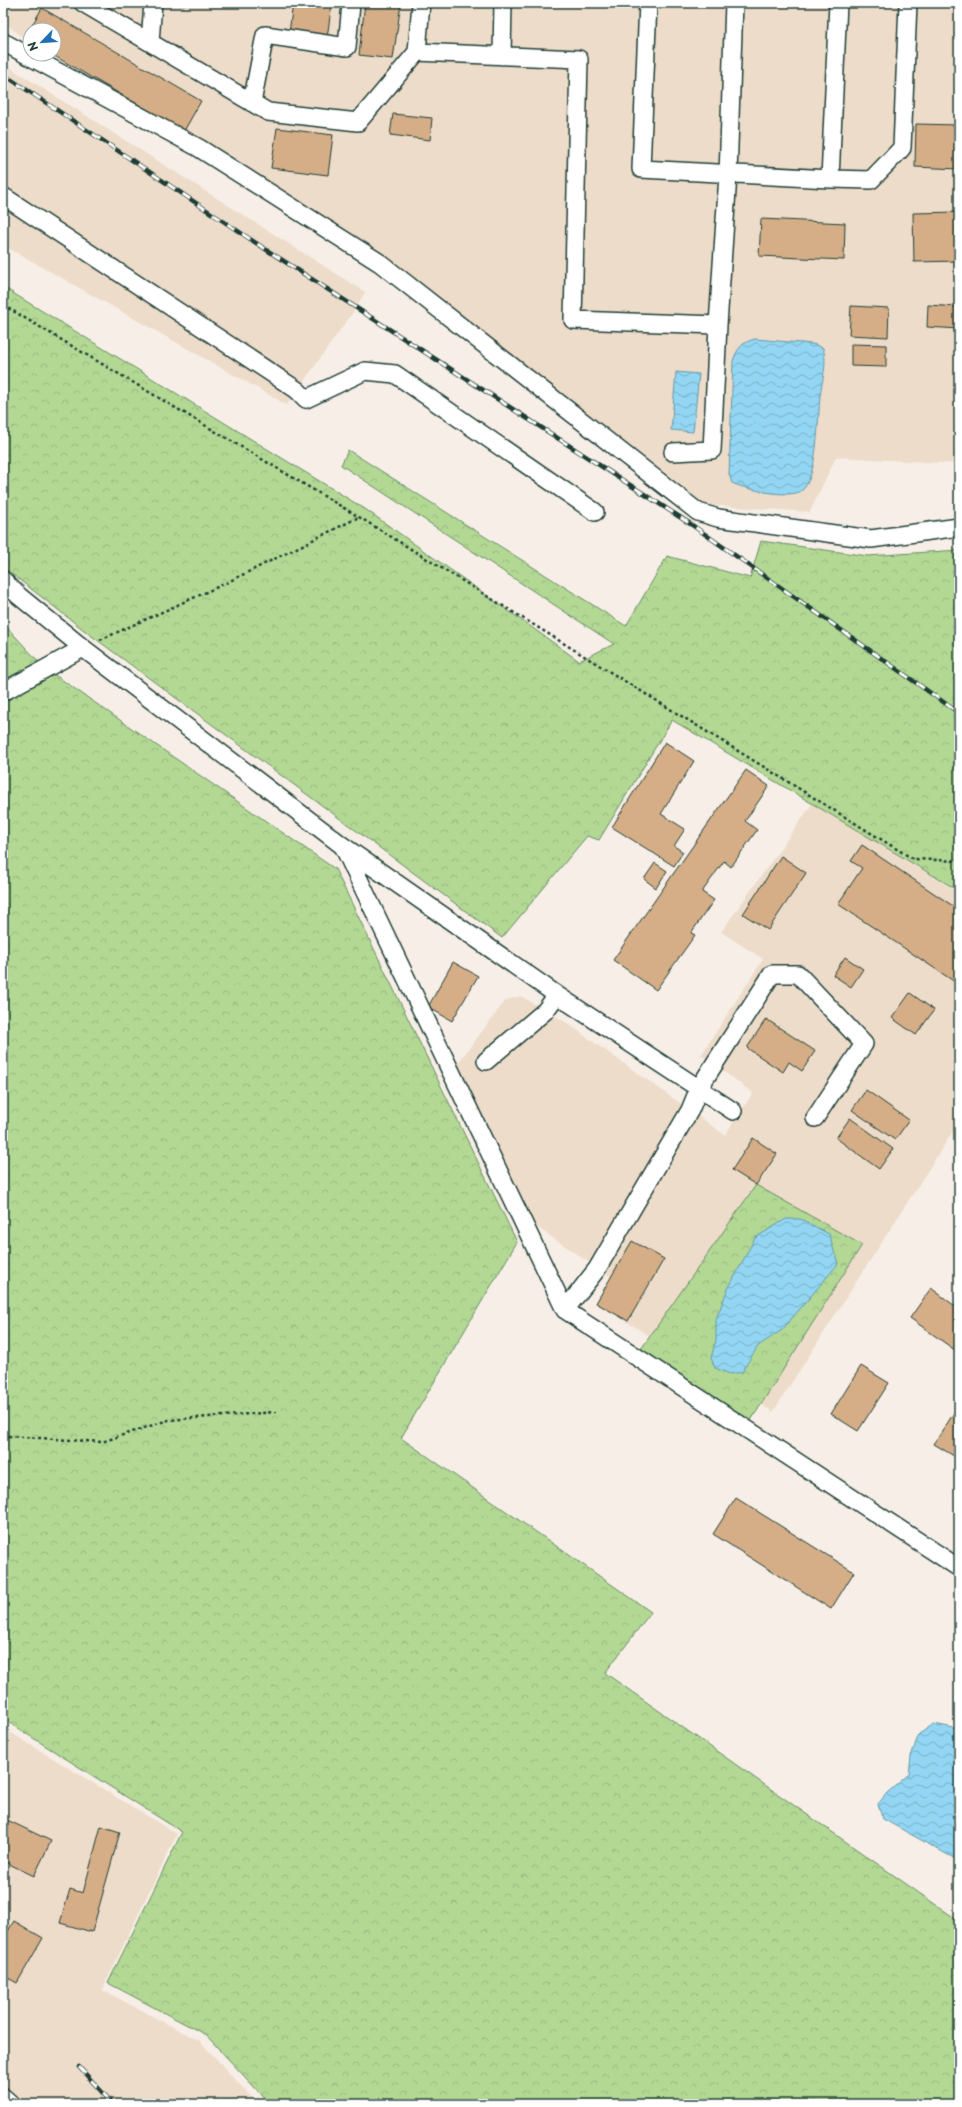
<svg xmlns="http://www.w3.org/2000/svg" width="962" height="2107" viewBox="0 0 962 2107" font-family="'Playpen Sans',sans-serif">
  <style>
    .built { fill: #eddcca }
    .forest { fill: url(#forest-crowns); stroke: #688a64 }
    .water { fill: url(#water-waves); stroke: #6599a7 }
    .building { fill: #d5ae87; stroke: #1f3d34 }
    .lines { fill: none; stroke-linecap: round; stroke-linejoin: round }
    .minor-casing { stroke: #1f3d34; stroke-width: 20 }
    .path { stroke: #1f3d34; stroke-width: 2.5; stroke-dasharray: 3 3; stroke-linecap: butt }
    .minor { stroke: #fff; stroke-width: 17 }
    .rail-casing { stroke: #1f3d34; stroke-width: 4.5 }
    .rail { stroke: #fff; stroke-width: 3; stroke-dasharray: 9; stroke-linecap: butt }
  </style>
  <defs>
    <pattern id="forest-crowns" width="20" height="18" patternUnits="userSpaceOnUse"><rect width="20" height="18" fill="#b2d894"/><path d="M2 6a3 3 0 1 1 6 0M12 15a3 3 0 1 1 6 0" fill="none" stroke="#99ba80"/></pattern>
    <pattern id="water-waves" width="16" height="10" patternUnits="userSpaceOnUse"><rect width="16" height="10" fill="#93d6f4"/><path d="M0 5q4-4 8 0t8 0" fill="none" stroke="#77afc6"/></pattern>
  </defs>
  <rect width="100%" height="100%" fill="#f7efe7"/>
  <filter id="ink" filterUnits="userSpaceOnUse"><feTurbulence type="fractalNoise" baseFrequency=".025" numOctaves="2"/><feDisplacementMap in="SourceGraphic" scale="8" xChannelSelector="R" yChannelSelector="G"/><feConvolveMatrix kernelMatrix="1 2 1 2 8 2 1 2 1" color-interpolation-filters="sRGB"/></filter>
  <g filter="url(#ink)">
    <path class="built" d="M3,3H959V464L836,457L810,512L704,505L388,258L184,131L51,54H54V30H30L24,39L3,21Z
      M3,63L365,292L356,308L287,405L3,245Z
      M813,803L959,893V1122L773,1412L596,1303L611,1277L532,1224L454,1068L506,1000L521,996L564,1021L725,1135L753,1093L701,1055L763,959L721,932Z
      M3,1728L177,1834L102,1990L200,2041L258,2104H3Z"/>
    <path class="forest" d="M3,287L365,509L579,661L614,644L341,465L348,450L626,626L667,556L750,578L761,541L868,556L959,550V891L672,720L599,840L587,836L502,938L89,634L3,567Z
      M3,623L39,662L3,680Z
      M52,673L335,869L517,1242L401,1438L651,1612L605,1673L959,1921V2104H270L206,2035L108,1983L182,1832L3,1719V702Z
      M756,1185L862,1245L750,1422L641,1349Z"/>
    <path class="water" d="M755,339L813,344L823,348C828,363 822,380 820,396C818,416 818,480 801,491C790,499 744,489 732,483L729,474L733,361C737,349 742,342 755,339Z
      M676,372L699,374L693,432L671,430Z
      M786,1219H801L829,1234L838,1264L782,1330L758,1346L742,1372L730,1374L715,1368L711,1358L716,1340V1319L727,1291L755,1238Z
      M934,1724L959,1729V1861L883,1819L878,1804L887,1793L909,1774L911,1756L919,1734Z"/>
    <path class="building" d="M293,3H332L327,38L289,33Z
      M365,3H401L393,59L359,55Z
      M42,8L201,101L184,131L51,54H54V30H30V42L24,39Z
      M393,114L432,118L430,140L390,135Z
      M916,124L959,125V169L915,167Z
      M277,128L333,135L328,175L271,168Z
      M959,212V261L914,262L913,213Z
      M761,219L845,223L844,260L759,256Z
      M928,305L959,307V329L927,327Z
      M851,306L889,308L888,337L849,335Z
      M851,344L886,345V367L851,366Z
      M665,742L694,761L661,814L685,829L674,846L683,852L674,866L612,827Z
      M746,770L769,786L745,821L757,830L731,867L724,861L702,892L714,900L691,933L695,935L656,990L613,960Z
      M862,845L959,910V976L955,982L838,904L862,868L851,861Z
      M781,856L806,873L768,930L743,914Z
      M655,863L667,871L656,888L644,879Z
      M845,957L863,969L851,987L833,975Z
      M453,962L478,976L452,1021L428,1007Z
      M910,993L934,1010L916,1035L892,1018Z
      M766,1019L815,1051L802,1071L789,1062L783,1072L747,1048Z
      M866,1090L909,1120L895,1140L852,1110Z
      M850,1118L893,1149L879,1169L836,1138Z
      M753,1138L777,1154L756,1185L732,1170Z
      M632,1241L664,1259L628,1321L596,1303Z
      M931,1288L959,1309V1353L910,1318Z
      M861,1366L889,1383L858,1431L831,1414Z
      M959,1405V1459L934,1444Z
      M736,1498L854,1572L831,1609L713,1534Z
      M3,1818L51,1841L34,1876L3,1861Z
      M101,1826L120,1832L92,1932L60,1923L70,1889L83,1893Z
      M14,1921L43,1938L17,1983L3,1975V1939Z"/>
    <g class="lines">
      <g class="minor-casing">
        <path id="minor" d="M83,3L268,112L358,122L417,52
          M421,3L417,52L579,59L573,320L718,325
          M648,3L641,169L830,179L838,3
          M3,42L199,148L380,263L698,512L718,518L871,539L959,527
          M150,42L153,3
          M502,56L503,3
          M252,103L265,35L347,47L351,4
          M830,179L871,180L902,148L908,3
          M3,196L297,390L306,399L365,371L395,374L595,512
          M673,452L712,450L718,325L728,175L734,3
          M3,580L19,596L83,648L343,846L557,995L733,1111
          M3,692L83,648
          M343,846L565,1310L959,1568
          M486,1061L545,1011L557,995
          M565,1310L597,1269L690,1110L699,1088L772,974H798L864,1044L815,1118
          M3,2097L11,2104"/>
      </g>
      <path class="path" d="M3,305L359,517L913,859L959,861
        M100,640L224,584L359,517
        M3,1433L8,1436L102,1442L168,1420L276,1412"/>
      <use href="#minor" class="minor"/>
      <g class="rail-casing">
        <path id="rail" d="M3,74L256,243L692,525L959,713
          M79,2067L113,2104"/>
      </g>
      <use href="#rail" class="rail"/>
    </g>
  </g>
  <rect width="962" height="2107" fill="none" stroke="#fff" stroke-width="16"/>
  <rect x="8" y="8" width="946" height="2091" fill="none" stroke="#1f3d34" stroke-width="1.5" filter="url(#ink)"/>
  <g transform="translate(42 42) rotate(245)"><circle r="19" fill="#ffffff" stroke="#a5b1ae"/>
  <path d="M0-3L7 15L0 10L-7 15Z" fill="#1f6fb2"/>
  <text y="-6" font-size="11" font-weight="bold" text-anchor="middle" fill="#1f3d34">N</text>
  </g>
</svg>
